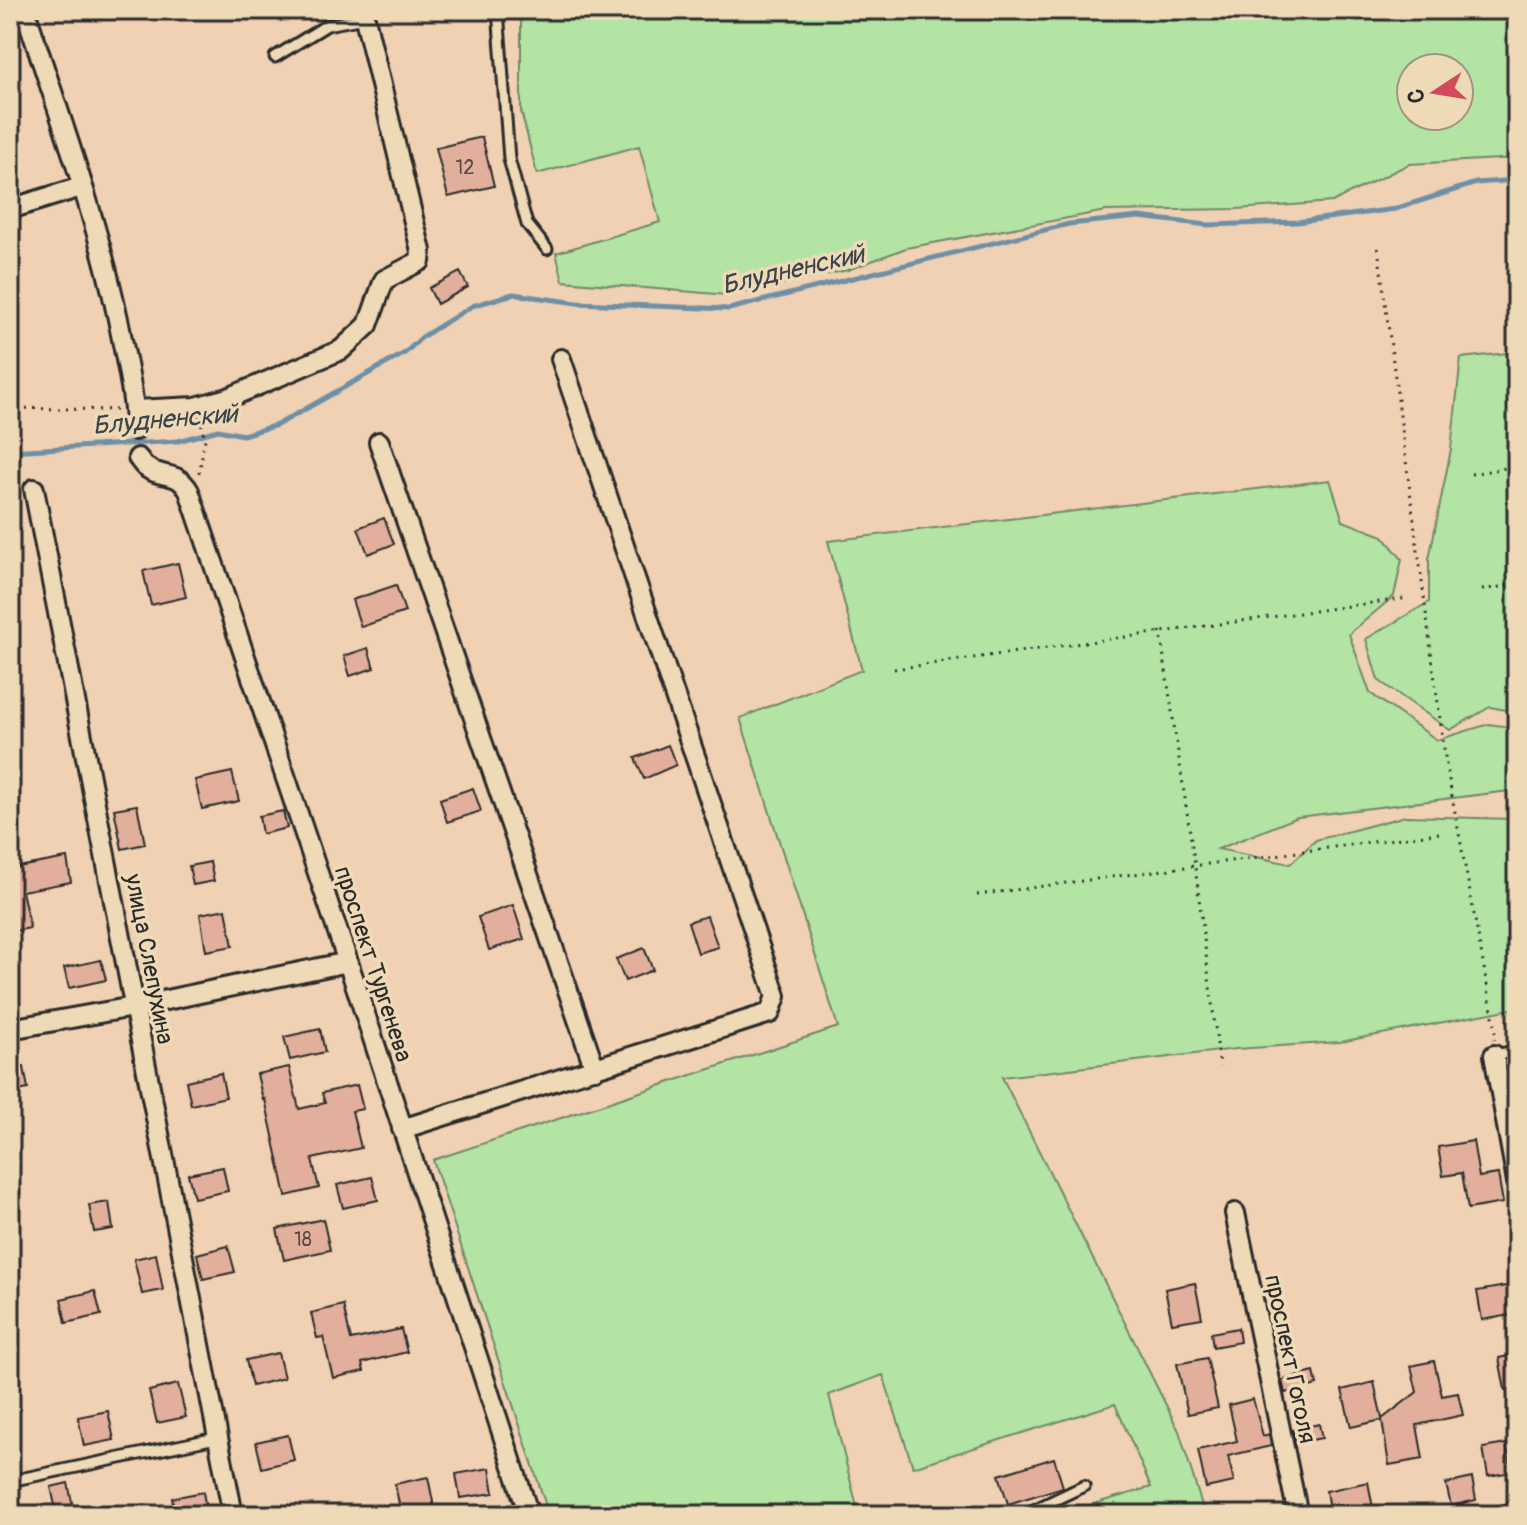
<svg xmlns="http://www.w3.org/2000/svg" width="1527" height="1525" viewBox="0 0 1527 1525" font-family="Pangolin,sans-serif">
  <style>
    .green { fill: #b3e4a4; stroke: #6f8868; stroke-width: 2; fill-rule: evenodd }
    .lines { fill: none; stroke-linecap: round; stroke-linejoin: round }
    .stream { stroke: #6e90a7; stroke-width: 5 }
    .building { fill: #e2af9d; stroke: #2b2b2b; stroke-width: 2 }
    .service-casing { stroke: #2b2b2b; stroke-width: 15 }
    .minor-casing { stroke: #2b2b2b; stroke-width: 24 }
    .path { stroke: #2b2b2b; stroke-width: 3; stroke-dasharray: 2 6; stroke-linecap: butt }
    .service { stroke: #efdab8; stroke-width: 9 }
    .minor { stroke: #efdab8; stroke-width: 18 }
    .labels { text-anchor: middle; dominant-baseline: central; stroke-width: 7; stroke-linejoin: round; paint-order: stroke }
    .number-label { font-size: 20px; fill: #594c48 }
    .street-label { font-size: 24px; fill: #2b2b2b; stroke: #efdab8 }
    .water-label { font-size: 26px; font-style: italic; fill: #3c444a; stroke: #efdab8 }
  </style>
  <rect width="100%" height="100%" fill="#f0d1b3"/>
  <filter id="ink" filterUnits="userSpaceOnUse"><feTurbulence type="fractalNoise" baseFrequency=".0125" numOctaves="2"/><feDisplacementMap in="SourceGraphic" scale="16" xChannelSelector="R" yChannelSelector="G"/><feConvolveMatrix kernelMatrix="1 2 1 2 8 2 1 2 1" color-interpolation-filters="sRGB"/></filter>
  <g filter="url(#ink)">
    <path class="green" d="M521,10H1517V158L1409,164L1332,202L1237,209L1106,211L906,248L848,270L728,295L563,281L556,253L660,222L639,146L537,174L521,111ZM1411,68H1459V116H1411Z
      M1517,352V712L1490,707L1450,730L1378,680L1366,639L1429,602V559L1451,449L1461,358Z
      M1330,480L1343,521L1383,536L1402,559L1394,596L1349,634L1370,693L1437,740L1489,724L1517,728V790L1298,817L1218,849L1290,864L1316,840L1406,816L1513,819L1517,816V1008L1340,1042L1236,1049L1002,1077L1179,1431L1204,1512L1201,1515H1056L1151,1487L1115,1404L913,1467L883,1375L829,1395L859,1515H549L433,1160L838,1027L740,718L862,670L828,541Z"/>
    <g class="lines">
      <path class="stream" d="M10,451L178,441L218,430L243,435L277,425L405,353L422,337L472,306L513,294L577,303L729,309L1069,224L1139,217L1208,225L1297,222L1395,209L1476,183L1517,180"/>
    </g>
    <path class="building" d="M482,137L494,186L448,197L436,148Z
      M460,272L468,287L437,304L429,288Z
      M384,518L394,544L368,554L358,528Z
      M178,563L186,597L151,605L143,571Z
      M396,585L405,612L361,627L352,600Z
      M368,648L374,668L350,676L344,656Z
      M668,745L676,765L644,779L635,758Z
      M232,772L239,801L202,809L195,780Z
      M473,788L481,811L447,822L440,799Z
      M137,805L145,844L122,849L114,809Z
      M283,811L287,828L262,834L259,816Z
      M67,858L71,882L22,891L30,928L10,932V862L16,861L18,867Z
      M210,862L214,881L193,885L189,866Z
      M513,905L524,939L489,950L478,917Z
      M226,909L233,946L206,951L200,914Z
      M707,916L718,947L698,953L688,922Z
      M644,948L653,970L625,981L616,959Z
      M101,960L106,980L69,988L64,968Z
      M320,1029L325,1052L290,1060L284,1037Z
      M24,1067L28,1089L10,1093V1070Z
      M289,1067L299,1109L325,1103L322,1093L357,1085L363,1109L352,1111L361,1148L312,1159L319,1188L286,1196L265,1099L263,1100L257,1074Z
      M221,1073L226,1097L191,1105L186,1081Z
      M1473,1141L1479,1177L1498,1174L1503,1203L1468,1209L1462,1173L1443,1176L1438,1147Z
      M223,1167L228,1191L194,1198L188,1174Z
      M372,1177L378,1200L343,1208L337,1185Z
      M109,1202L113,1229L94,1232L89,1205Z
      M323,1219L330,1250L284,1260L277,1229Z
      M228,1246L235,1272L203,1279L197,1254Z
      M156,1254L163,1290L142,1294L134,1259Z
      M1195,1283L1202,1318L1172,1323L1165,1289Z
      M1512,1285L1517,1314L1482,1320L1477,1291Z
      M95,1291L101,1315L66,1323L61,1299Z
      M343,1305L351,1340L401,1329L407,1352L362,1363L364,1371L333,1378L323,1337L317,1338L311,1313Z
      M1238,1328L1240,1342L1213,1347L1211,1333Z
      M278,1353L284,1378L252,1386L246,1360Z
      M1517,1354V1388L1505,1390L1499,1358Z
      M1207,1358L1218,1408L1188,1414L1177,1364Z
      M1434,1361L1442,1396L1458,1393L1463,1415L1417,1425L1423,1459L1389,1465L1382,1420L1351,1427L1342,1390L1374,1382L1382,1419L1417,1392L1411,1366Z
      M1314,1372L1317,1385L1285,1393L1282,1380Z
      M178,1384L186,1417L157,1423L149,1391Z
      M1253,1399L1263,1436L1269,1434L1271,1446L1228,1456L1234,1482L1206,1488L1198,1450L1237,1441L1229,1405Z
      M108,1411L114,1440L84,1446L78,1417Z
      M1319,1424L1322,1438L1296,1443L1293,1430Z
      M288,1435L294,1460L262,1468L256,1442Z
      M1506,1444L1512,1472L1488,1476L1483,1448Z
      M1054,1458L1063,1487L1008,1504L999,1475Z
      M490,1468L494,1493L460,1498L456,1474Z
      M428,1477L434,1507L401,1514L395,1484Z
      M1472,1478L1476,1500L1451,1506L1446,1484Z
      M1368,1482L1373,1508L1330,1515L1326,1491Z
      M68,1483L74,1512L57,1515L51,1487Z
      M203,1492L207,1515H175L172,1498Z"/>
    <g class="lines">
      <g class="service-casing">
        <path id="service" d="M498,10L509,159L527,224L547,249
          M275,57L327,25L364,18
          M1494,1055L1517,1051
          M10,1481L216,1438
          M1023,1515L1084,1486"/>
      </g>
      <g class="minor-casing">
        <path id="minor" d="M25,10C60,118 101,228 122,339C128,370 135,400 135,430
          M10,209L81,187
          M135,410L196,407L228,398L341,350L368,325L384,280L420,261L421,251L363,10
          M379,442L595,1069
          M138,458C141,461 143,466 147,468C163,479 177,470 189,491L348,962L529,1515
          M34,489L233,1515
          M10,1029L133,1007L348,962
          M1494,1055L1517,1181
          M402,1129L770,1013L776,996L561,359
          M1235,1213L1298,1515
          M1505,1515L1517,1513"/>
      </g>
      <path class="path" d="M1378,248L1446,764L1495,1027L1494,1040
        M10,408L118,410
        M199,473L205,439L201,422
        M1471,474L1517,466
        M1482,590L1517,584
        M1160,631L1195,866L1220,1067
        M894,669L1408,598
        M977,895L1439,833"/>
      <use href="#service" class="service"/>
      <use href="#minor" class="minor"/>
    </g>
  </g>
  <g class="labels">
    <g class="number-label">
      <text x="465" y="167">12</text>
      <text x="303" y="1239">18</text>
    </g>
    <g class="street-label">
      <text transform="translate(149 959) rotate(79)">улица Слепухина</text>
      <text transform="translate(373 964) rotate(72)">проспект Тургенева</text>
      <text transform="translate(1290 1359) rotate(78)">проспект Гоголя</text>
    </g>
    <g class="water-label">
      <text transform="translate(793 270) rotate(-13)">Блудненский</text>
      <text transform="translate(165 420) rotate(-5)">Блудненский</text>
    </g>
  </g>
  <rect width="1527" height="1525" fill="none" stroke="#efdab8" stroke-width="40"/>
  <rect x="20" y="20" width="1487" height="1485" fill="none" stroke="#2b2b2b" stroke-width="3" filter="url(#ink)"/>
  <g transform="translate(1435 92) rotate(258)"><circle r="38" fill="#efdab8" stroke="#a19480" stroke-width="2"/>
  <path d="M0-6L14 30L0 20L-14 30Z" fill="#d1495b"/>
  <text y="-12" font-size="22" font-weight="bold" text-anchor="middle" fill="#2b2b2b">С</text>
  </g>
</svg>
